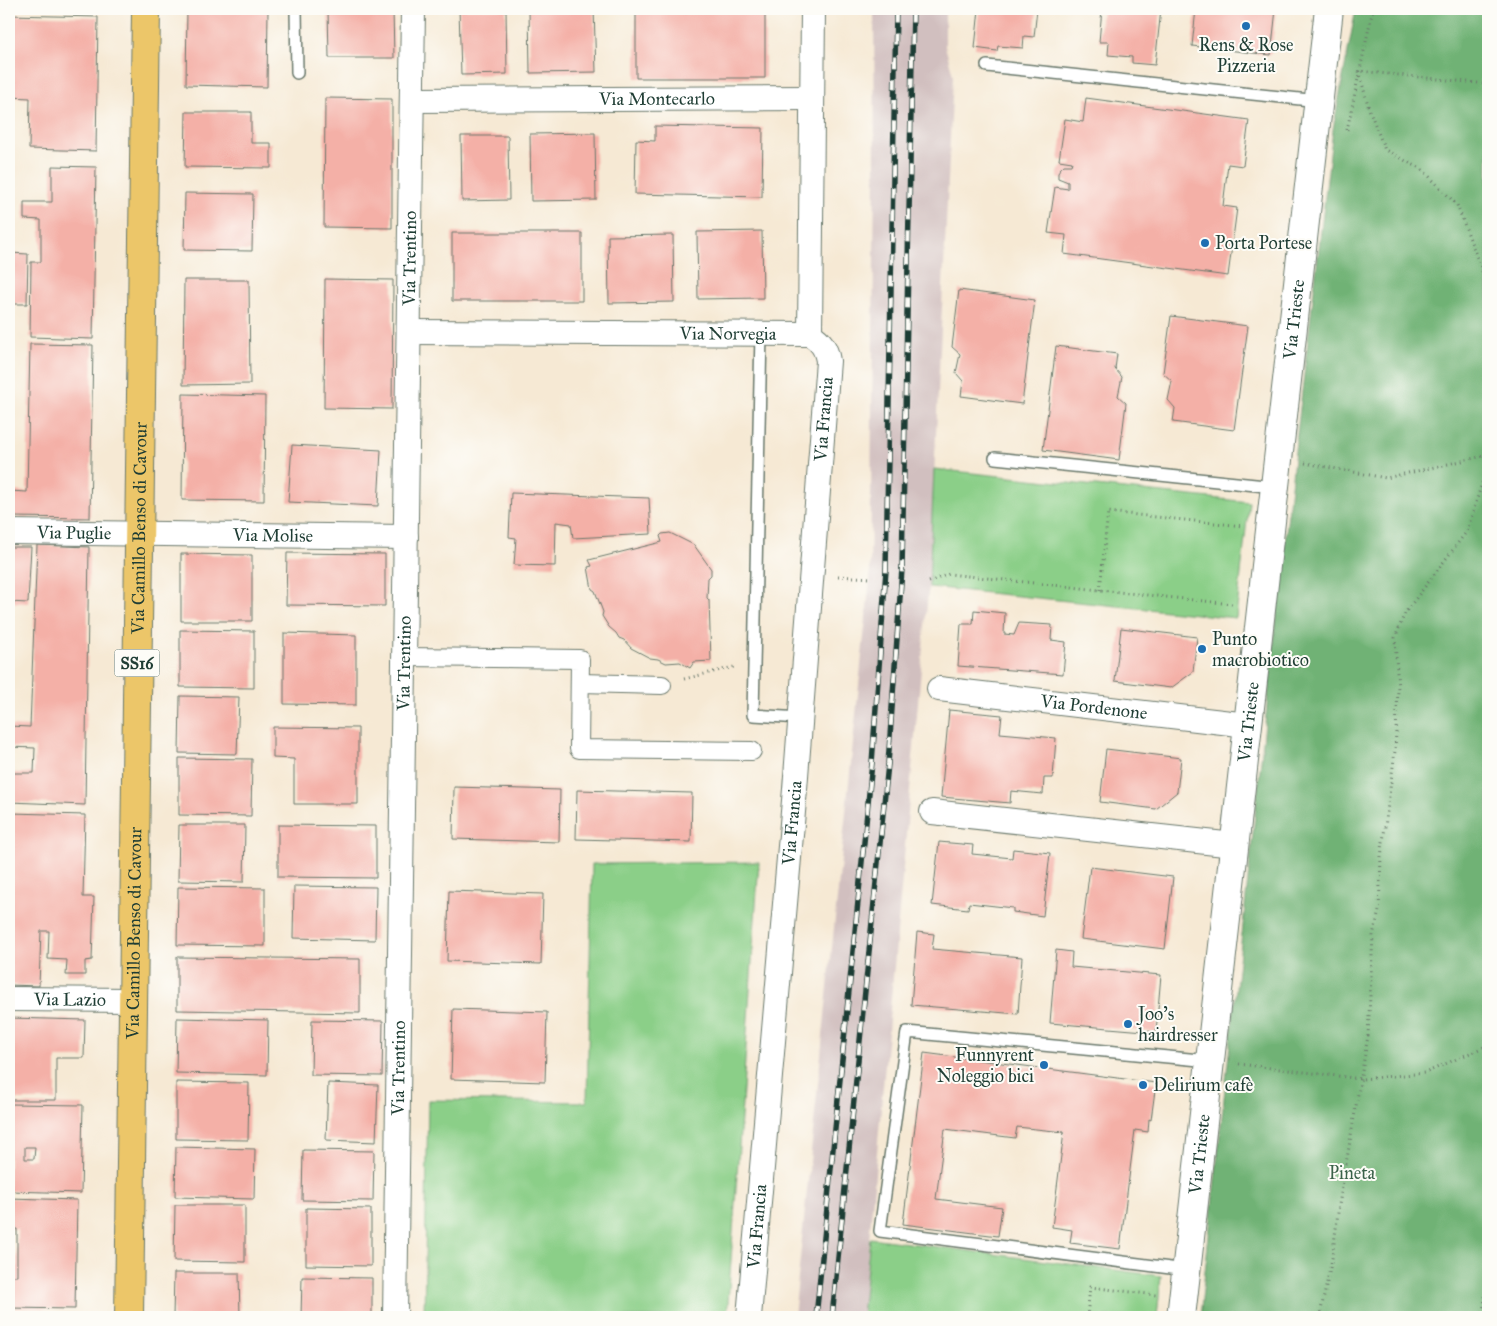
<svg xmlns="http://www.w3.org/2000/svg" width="1497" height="1326" viewBox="0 0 1497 1326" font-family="'IM FELL Great Primer',serif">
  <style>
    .industrial { fill: #d1bfbf }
    .green { fill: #8bcf88; stroke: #55865e }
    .forest { fill: #70b274; stroke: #487854 }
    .building { fill: #f4b0a7; fill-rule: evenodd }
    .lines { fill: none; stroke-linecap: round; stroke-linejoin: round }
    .service-casing { stroke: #6a796c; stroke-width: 14 }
    .pedestrian-casing { stroke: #6a796c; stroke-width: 20 }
    .minor-casing { stroke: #6a796c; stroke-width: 26 }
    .tertiary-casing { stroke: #6a796c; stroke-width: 30 }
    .primary-casing { stroke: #6a796c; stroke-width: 30 }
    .path { stroke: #6a796c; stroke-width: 3; stroke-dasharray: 1 4; stroke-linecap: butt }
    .service { stroke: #fff; stroke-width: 11 }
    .pedestrian { stroke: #fff; stroke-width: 18 }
    .minor { stroke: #fff; stroke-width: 24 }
    .tertiary { stroke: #fff; stroke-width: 28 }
    .primary { stroke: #ecc669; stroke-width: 28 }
    .rail-casing { stroke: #1f3d34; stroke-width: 5.5 }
    .rail { stroke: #fdfcf7; stroke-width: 4; stroke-dasharray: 11; stroke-linecap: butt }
    .poi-dot { fill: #1f6fb2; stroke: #fdfcf7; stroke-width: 2 }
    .labels { text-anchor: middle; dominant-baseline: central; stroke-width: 4; stroke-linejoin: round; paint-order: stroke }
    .shield { fill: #fdfcf7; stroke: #62766e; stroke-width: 1 }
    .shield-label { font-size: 16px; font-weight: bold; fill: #1f3d34 }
    .poi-label { font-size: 18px; fill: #1f3d34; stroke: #fdfcf7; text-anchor: start }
    .street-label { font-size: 18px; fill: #1f3d34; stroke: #fdfcf7 }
    .park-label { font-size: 18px; fill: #3a6249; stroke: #fdfcf7 }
  </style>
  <rect width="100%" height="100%" fill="#fdfcf7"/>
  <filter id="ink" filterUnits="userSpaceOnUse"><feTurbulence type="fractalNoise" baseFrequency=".02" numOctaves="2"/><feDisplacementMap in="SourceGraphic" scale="10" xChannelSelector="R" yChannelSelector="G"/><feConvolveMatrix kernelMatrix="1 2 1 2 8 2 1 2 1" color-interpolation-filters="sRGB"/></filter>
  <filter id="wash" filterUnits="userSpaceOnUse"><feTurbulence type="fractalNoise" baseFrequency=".0096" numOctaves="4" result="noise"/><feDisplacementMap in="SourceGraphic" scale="20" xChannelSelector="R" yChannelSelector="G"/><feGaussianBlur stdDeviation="1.12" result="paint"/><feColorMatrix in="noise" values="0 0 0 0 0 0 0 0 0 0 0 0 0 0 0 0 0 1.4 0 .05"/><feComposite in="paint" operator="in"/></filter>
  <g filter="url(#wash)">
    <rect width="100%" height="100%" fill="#f6e9d4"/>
    <path class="industrial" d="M874,9H945V46L953,75L929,582L862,1317H794L870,578L875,175Z"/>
    <path class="green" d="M934,469L1249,502L1236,618L929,587Z
      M759,862L727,1317H424L428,1100L587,1102L592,864Z
      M870,1238L1161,1276L1157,1317H862Z"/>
    <path class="forest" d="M1356,9H1488V1317H1200L1294,459L1333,129Z"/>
    <g id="blocks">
      <path class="building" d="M187,9H268L267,87L186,85Z
        M328,9H393L394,58H329Z
        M459,9H506L507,74L461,75Z
        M529,9H594L596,72L530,73Z
        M979,9H1037L1034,37L1024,36L1023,48L998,46L997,51L975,48Z
        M1102,9H1161L1155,65L1132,63V57L1108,55L1109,42H1099Z
        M1196,9H1276L1271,55L1192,46Z
        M636,10L765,11V78H636Z
        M9,15L98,17L96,151L29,149L30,98L9,97Z
        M325,98L392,99V228L324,227Z
        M1086,98L1249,120L1243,166L1228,164L1223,206L1237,208L1228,276L1064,254L1066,235L1048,233L1055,187L1068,189V182L1058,178V172L1060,169L1064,165H1071L1072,162L1059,160L1065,119L1083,122Z
        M186,112H251V143H271V168L185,167Z
        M655,126L763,128L762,197L635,194L636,140L655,141Z
        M595,133L596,200L531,201L530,134Z
        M461,136H508L509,200L462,201Z
        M52,166L96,167L93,339L30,337L31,262H41V220L24,219V202H52Z
        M185,193L253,194L252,251L184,250Z
        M762,231L763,298L698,299L697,232Z
        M452,233H582V301H452Z
        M673,235L674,302L609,303L608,236Z
        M9,253L28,254L27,304H9Z
        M325,279L393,280L392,409L324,408Z
        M184,280H249L250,384L183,385Z
        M959,290L1035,300L1022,404L961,396L963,381L956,373L960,354L952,347Z
        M1171,316L1248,326L1234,430L1173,422L1175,408L1168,400L1172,381L1163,373Z
        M30,344L93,345L90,518L9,517V491L27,492Z
        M1056,346L1117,354L1115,369L1122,377L1118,396L1126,403L1119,460L1043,450Z
        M183,394L265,396L264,501L182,500Z
        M292,445L381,450L378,506L288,502Z
        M511,493L649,498L651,534L573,538L571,524L556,522L555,566L514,565L516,538L509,537Z
        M670,533L694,545L711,569V575L708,578L707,598L709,600L711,661L694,662L690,668L680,662L666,663L658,659L650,658L631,648L624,640L619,638L616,633L609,627L602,616L603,612L595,591L592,589L588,567L592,566L589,560L662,542L660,536L662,534Z
        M37,545L89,547L85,805L9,802V773H34L35,748L9,747V726L30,727Z
        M9,547H31L28,603L9,602Z
        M287,553L385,554V606L286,605Z
        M181,554L252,555V621H181Z
        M974,610L1005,613L1004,634L1014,635L1019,623L1052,625L1051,640L1066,642L1063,674L958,666L961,624H973Z
        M1121,628L1197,637L1193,672L1171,688L1115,681Z
        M180,630L254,631V688L180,687Z
        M284,633L356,635V705L284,704Z
        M180,696L239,697L237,754L179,753Z
        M949,710L1002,715L1000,733L1056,738L1053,778H1044L1043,794L1011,791L1010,803L941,797Z
        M273,727L358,728V804H294V759L273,758Z
        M1106,749L1181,758L1177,792L1156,809L1100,802Z
        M179,758L252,759L251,816L179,815Z
        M454,787L560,790L559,842L453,839Z
        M577,790L692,793L691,842L576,839Z
        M11,813L85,815L83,897H94L92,960L85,961V975H66L67,960L48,959L49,931H41L39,986L9,985Z
        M179,825H245L244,882L178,881Z
        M278,825L376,826V878L278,877Z
        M939,842L973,845L972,854L1012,858L1013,849L1050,853L1043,916L1013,912V908L969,903L968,909L932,905Z
        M1090,867L1173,877L1165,949L1081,939Z
        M294,886L376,887L375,940L293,938Z
        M178,887L265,888V946L177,945Z
        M449,891L543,894L541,964L447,961Z
        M917,932L934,934L932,949L1022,957L1018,1014L911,1005Z
        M1056,950L1072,952L1071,967L1161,975L1156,1032L1050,1023Z
        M177,957L360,959V1013L177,1010Z
        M453,1009L547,1012L545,1082L451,1079Z
        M9,1018L85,1020L84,1058H56V1100H9Z
        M177,1018L268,1020L267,1075L176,1073Z
        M312,1020L383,1021L382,1076L311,1075Z
        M924,1053L1156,1083L1151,1120L1149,1119L1148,1132L1135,1130L1120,1249L1070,1243L1072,1230L1052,1227L1064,1132L1017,1127L1015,1138L945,1129L936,1199L1002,1207L998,1236L903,1224Z
        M176,1082L249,1083L248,1140L176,1139Z
        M328,1083L378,1085L376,1142L326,1140Z
        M9,1104L83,1105L81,1193L9,1191ZM25,1147H35L34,1159H25Z
        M176,1147L255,1149L254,1199L175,1197Z
        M303,1150L374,1151L373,1201L302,1200Z
        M9,1198L77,1200L75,1309L9,1308V1276H17V1229H9Z
        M175,1205H245V1262L174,1261Z
        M306,1208L371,1209V1266L306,1265Z
        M174,1273H239L240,1317H173Z
        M302,1277L372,1278V1317H301Z"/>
    </g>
  </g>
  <g filter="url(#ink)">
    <use href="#blocks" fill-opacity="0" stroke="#6a796c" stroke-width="1"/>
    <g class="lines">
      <g class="service-casing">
        <path id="service" d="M296,9L297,73
          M987,66L1319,101
          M761,333L753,715L801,718
          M995,458L1275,487
          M1186,1270L880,1231L907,1032L1210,1061"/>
      </g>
      <g class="pedestrian-casing">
        <path id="pedestrian" d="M404,657L580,659L579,749L752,751
          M580,683L662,685"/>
      </g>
      <g class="minor-casing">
        <g id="minor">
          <path id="s1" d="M412,100L812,98"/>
          <path id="s2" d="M409,332L810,334"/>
          <path d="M810,334L813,9"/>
          <path id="s3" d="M9,532L406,537"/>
          <path id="s4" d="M939,689L1248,725"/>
          <path d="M932,812L1234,845"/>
          <path id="s5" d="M9,999L132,1000"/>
          <path id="s6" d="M395,1317L413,9"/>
          <path id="s7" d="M749,1317L795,789L828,361C826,348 821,341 810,334"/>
        </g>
      </g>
      <g class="tertiary-casing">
        <g id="tertiary">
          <path id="s8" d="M1181,1317L1329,9"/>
        </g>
      </g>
      <g class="primary-casing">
        <g id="primary">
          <path id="s9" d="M129,1317L146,9"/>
        </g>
      </g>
      <path class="path" d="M1488,84L1359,71L1369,109L1385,150L1423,170L1457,205L1484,276L1488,297
        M1347,130L1373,9
        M1484,276L1488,267
        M1305,463L1386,478L1488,455
        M838,576L870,578
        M929,582L949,574L1232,604
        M1100,590L1108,512L1243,526
        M684,679L734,667
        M1239,1064L1362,1079L1425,1073L1488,1045
        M1087,1317L1090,1287L1156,1295
        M1322,1317L1321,1310L1332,1259L1339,1205L1368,1036L1373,935L1379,911L1381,857L1395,751L1398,690L1395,638L1405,613L1467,531L1488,464
        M1482,1317L1488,1279"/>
      <use href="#service" class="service"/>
      <use href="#pedestrian" class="pedestrian"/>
      <use href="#minor" class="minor"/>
      <use href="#tertiary" class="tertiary"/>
      <use href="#primary" class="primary"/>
      <g class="rail-casing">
        <path id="rail" d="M816,1317L872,763L886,570L896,9
          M832,1317L888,764L902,569L913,9"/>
      </g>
      <use href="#rail" class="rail"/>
    </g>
  </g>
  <g class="poi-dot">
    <circle cx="1246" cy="26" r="5"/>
    <circle cx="1205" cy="243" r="5"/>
    <circle cx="1202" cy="649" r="5"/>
    <circle cx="1128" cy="1024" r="5"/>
    <circle cx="1044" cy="1065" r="5"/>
    <circle cx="1143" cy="1085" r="5"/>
  </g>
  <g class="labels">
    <rect class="shield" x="114.5" y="649.5" width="45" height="27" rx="4"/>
    <g class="shield-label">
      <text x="137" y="663">SS16</text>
    </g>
    <g class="poi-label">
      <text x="1246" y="45" text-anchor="middle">Rens &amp; Rose<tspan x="1246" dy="21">Pizzeria</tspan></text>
      <text x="1215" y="243">Porta Portese</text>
      <text x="1212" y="639">Punto<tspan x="1212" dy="21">macrobiotico</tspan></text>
      <text x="1138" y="1014">Joo's<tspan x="1138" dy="21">hairdresser</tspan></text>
      <text x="1034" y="1055" text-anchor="end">Funnyrent<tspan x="1034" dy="21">Noleggio bici</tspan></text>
      <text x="1153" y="1085">Delirium cafè</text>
    </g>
    <g class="street-label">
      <text stroke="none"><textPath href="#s1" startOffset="245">Via Montecarlo</textPath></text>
      <text stroke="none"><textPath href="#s6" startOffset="1059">Via Trentino</textPath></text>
      <text stroke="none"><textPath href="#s8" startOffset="1004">Via Trieste</textPath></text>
      <text stroke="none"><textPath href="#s2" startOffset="319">Via Norvegia</textPath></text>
      <text stroke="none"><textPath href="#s7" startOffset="901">Via Francia</textPath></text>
      <text stroke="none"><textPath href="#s9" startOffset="789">Via Camillo Benso di Cavour</textPath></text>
      <text stroke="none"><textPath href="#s3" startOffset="65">Via Puglie</textPath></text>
      <text stroke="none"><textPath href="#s3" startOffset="264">Via Molise</textPath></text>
      <text stroke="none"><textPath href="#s6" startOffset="654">Via Trentino</textPath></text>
      <text stroke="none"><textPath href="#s4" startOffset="156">Via Pordenone</textPath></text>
      <text stroke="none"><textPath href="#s8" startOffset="599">Via Trieste</textPath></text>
      <text stroke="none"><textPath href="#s7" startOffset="496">Via Francia</textPath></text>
      <text stroke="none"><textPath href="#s9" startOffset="384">Via Camillo Benso di Cavour</textPath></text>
      <text stroke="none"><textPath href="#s5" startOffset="61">Via Lazio</textPath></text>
      <text stroke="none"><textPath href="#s6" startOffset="249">Via Trentino</textPath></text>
      <text stroke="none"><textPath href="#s8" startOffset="164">Via Trieste</textPath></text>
      <text stroke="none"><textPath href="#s7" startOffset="91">Via Francia</textPath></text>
    </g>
    <g class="park-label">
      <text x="1352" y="1173">Pineta</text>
    </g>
  </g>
  <rect width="1497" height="1326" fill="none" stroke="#fdfcf7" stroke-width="30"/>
</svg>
